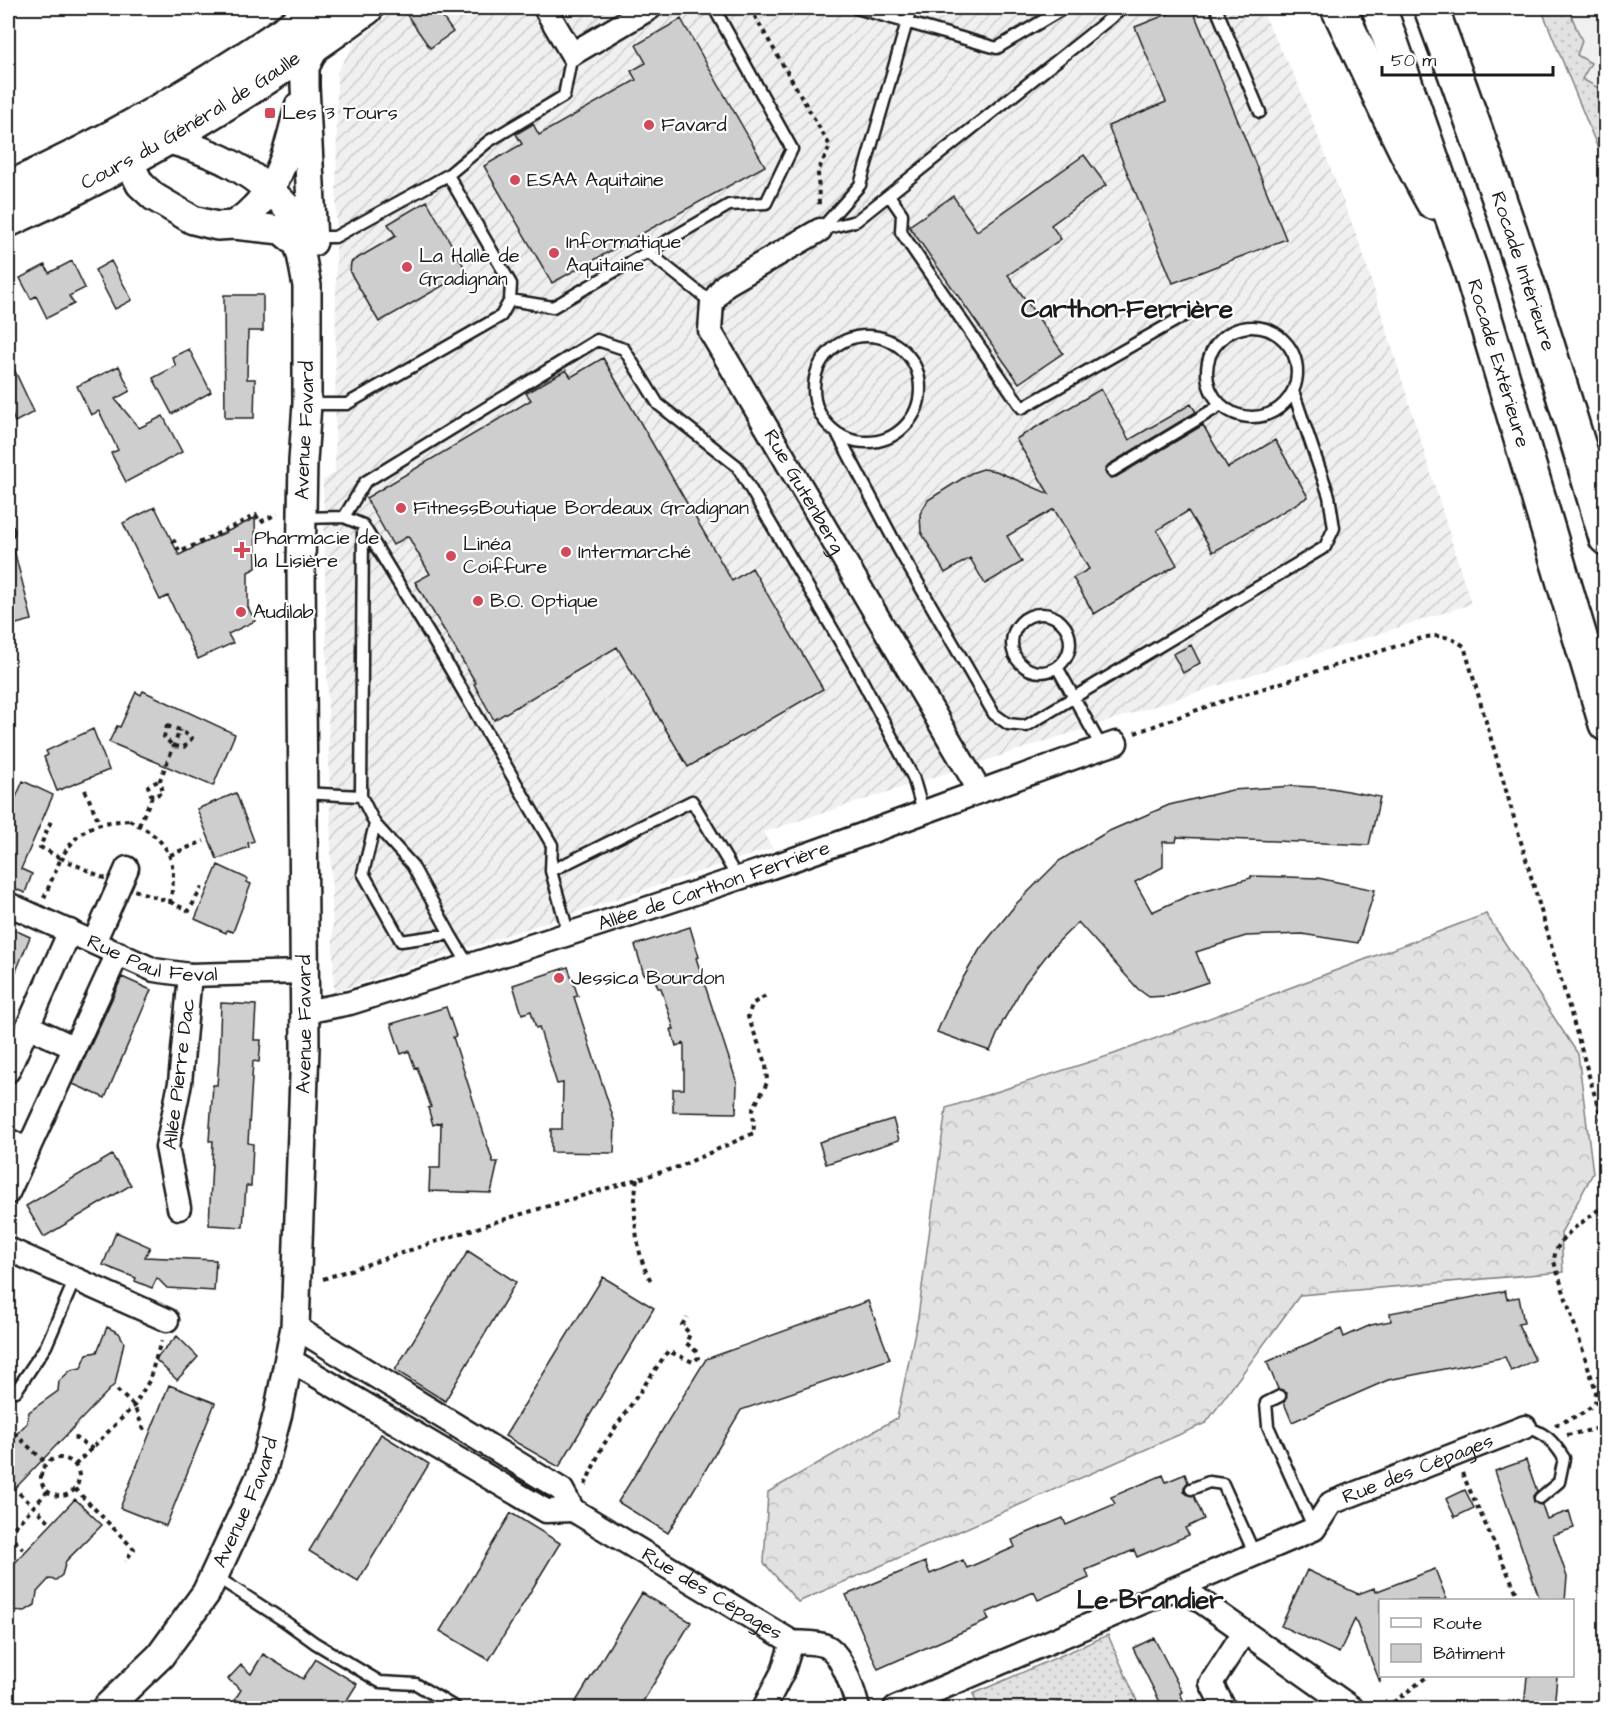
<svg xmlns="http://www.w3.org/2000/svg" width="1613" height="1716" viewBox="0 0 1613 1716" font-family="'Architects Daughter',sans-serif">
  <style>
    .built { fill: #f0f0f0 }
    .industrial { fill: url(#industrial-furrows) }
    .grass { fill: url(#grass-dots); stroke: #7f7f7f; stroke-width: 1.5 }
    .forest { fill: url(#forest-crowns); stroke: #7f7f7f; stroke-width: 1.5 }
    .building { fill: #cecece; stroke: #1c1c1c; stroke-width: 1.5 }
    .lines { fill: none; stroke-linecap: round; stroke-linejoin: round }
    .service-casing { stroke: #1c1c1c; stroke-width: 15 }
    .minor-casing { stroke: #1c1c1c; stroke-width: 27 }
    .tertiary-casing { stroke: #1c1c1c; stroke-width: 32 }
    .primary-casing { stroke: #1c1c1c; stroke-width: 38 }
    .motorway-casing { stroke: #1c1c1c; stroke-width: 38 }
    .path { stroke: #1c1c1c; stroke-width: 4; stroke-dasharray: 4.5 4.5; stroke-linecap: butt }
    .service { stroke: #fff; stroke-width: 10 }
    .minor { stroke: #fff; stroke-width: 22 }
    .tertiary { stroke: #fff; stroke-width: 27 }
    .primary { stroke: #fff; stroke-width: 33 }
    .motorway { stroke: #fff; stroke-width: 33 }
    .poi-dot { fill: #d1495b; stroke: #fff; stroke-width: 2 }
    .labels { text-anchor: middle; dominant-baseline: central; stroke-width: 4.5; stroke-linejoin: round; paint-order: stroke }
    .poi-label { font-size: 20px; fill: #1c1c1c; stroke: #fff; text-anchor: start }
    .street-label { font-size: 20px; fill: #1c1c1c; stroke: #fff }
    .district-label { font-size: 26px; font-weight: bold; fill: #1c1c1c; stroke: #fff }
  </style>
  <defs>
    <pattern id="industrial-furrows" width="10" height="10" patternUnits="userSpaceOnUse" patternTransform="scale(1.5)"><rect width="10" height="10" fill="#f0f0f0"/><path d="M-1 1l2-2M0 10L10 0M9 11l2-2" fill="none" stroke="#cdcdcd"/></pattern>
    <pattern id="grass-dots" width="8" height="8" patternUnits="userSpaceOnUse" patternTransform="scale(1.5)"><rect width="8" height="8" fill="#e2e2e2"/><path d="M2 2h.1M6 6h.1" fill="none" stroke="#c1c1c1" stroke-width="1.8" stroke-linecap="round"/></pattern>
    <pattern id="forest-crowns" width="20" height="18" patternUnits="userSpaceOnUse" patternTransform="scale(1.5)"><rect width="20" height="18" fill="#e2e2e2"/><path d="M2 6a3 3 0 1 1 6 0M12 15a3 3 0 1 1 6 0" fill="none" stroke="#c1c1c1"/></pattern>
  </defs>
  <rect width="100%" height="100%" fill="#fff"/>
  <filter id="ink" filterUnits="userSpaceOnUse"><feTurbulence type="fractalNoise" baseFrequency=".0167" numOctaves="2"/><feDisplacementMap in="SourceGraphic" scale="12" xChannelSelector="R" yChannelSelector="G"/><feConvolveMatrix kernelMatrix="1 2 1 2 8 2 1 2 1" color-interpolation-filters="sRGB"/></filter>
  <g filter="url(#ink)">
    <path class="built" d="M1541,8H1605V166L1601,152Z"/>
    <path class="industrial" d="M397,8H1260L1296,79L1361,247L1471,604L764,832L772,848L334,992L323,481L335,472L337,72L356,41Z"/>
    <path class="grass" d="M1541,8H1568L1582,41L1577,55L1591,63L1582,79L1598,88L1605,75V166Z
      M1108,1635L1140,1708H1063L1060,1702L1044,1708H979L973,1694Z"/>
    <path class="forest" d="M1486,914L1578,1054L1593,1173L1561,1233L1563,1272L1300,1295L1206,1423L798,1602L764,1563L768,1492L897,1418L918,1317L946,1108L1114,1054Z"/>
    <path class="building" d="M402,8H436L453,32L430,48Z
      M1183,8H1192L1286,239L1173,283L1108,126L1166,102L1135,27Z
      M681,19L765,166L552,283L484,166L522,144L516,134L533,124L539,135L636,80L631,71L646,63L636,45Z
      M1084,155L1106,185L1051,225L1061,239L1008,275L1063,353L1019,383L909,226L953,196L977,231Z
      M427,201L467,272L379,322L350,272L351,262L396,236L388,224Z
      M72,261L85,288L69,296L74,304L47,318L36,296L31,299L20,278L45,265L49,273Z
      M111,261L132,300L115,309L95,270Z
      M224,295H263V331H248L247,379H255L254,418H225Z
      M189,349L211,392L172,414L153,378L176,366L172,357Z
      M8,356L34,412L15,422L8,405Z
      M603,358L732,581L752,568L823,689L688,767L617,647L494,720L474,684L476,683L415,582L430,574L408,536L393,545L366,498L531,400L526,393L566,370L571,377Z
      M119,366L130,391L115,399L139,428L163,416L182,452L126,482L111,453L118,450L99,411L91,415L77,386Z
      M1101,389L1129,440L1191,404L1196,412L1108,465L1105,472L1109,478L1116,477L1203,425L1228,468L1275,440L1308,497L1213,552L1188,511L1157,530L1177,565L1094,614L1073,578L1089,569L1054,509L1007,536L1022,562L985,584L970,558L945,573L921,532L920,514L928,500L971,473L983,469L996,471L1049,494L1016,439Z
      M155,507L179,555L255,518L256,568L248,572V607L255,621L228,634L233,643L198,659L168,596L160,600L123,523Z
      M14,550L32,620L8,626V551Z
      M1191,645L1200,663L1183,673L1173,654Z
      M143,691L235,734L213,786L109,742L117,726L120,727L136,692L141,695Z
      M93,729L109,770L57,791L44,757L48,755L46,751Z
      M23,781L53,795L21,869L32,874L25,893L13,888L11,891H8V816Z
      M1294,786L1331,788L1380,797L1369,845L1177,837L1176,842H1163V867L1135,882L1152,912L1194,893L1251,878V876L1318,878L1375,890L1358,943L1302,934L1246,936L1196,952L1208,982L1166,996L1149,997L1138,989L1078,922L1054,946L1025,983L1003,1021L990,1051L937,1032L953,995L980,949L1017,903L1059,861L1107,832L1169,805L1232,790Z
      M236,793L254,841L248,843L249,847L217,859L197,809Z
      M218,865L248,879L246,882L251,884L233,932L227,930L226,933L195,919Z
      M8,927L30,937L8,991Z
      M690,927L699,957L696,958L737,1083L736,1113L673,1112V1089H684V1043L676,1046L671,1029H674L661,988H658L652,972L644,975L635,945Z
      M568,967L578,996L574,997L615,1123L614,1153L551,1152V1129H562L563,1083L557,1084L539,1027L536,1028L531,1011L522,1014L513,985Z
      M122,977L151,990L105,1098L73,1084Z
      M221,1003L256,1005L254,1040H261L259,1062L253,1061L248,1143L253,1144L251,1186H246L243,1227L209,1225L213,1141H209L213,1085H217L219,1059Z
      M446,1007L456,1036L453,1037L493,1162H498L491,1193L429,1191L430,1168H440L441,1122L433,1125L428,1108L431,1107L417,1067L415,1068L409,1051L401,1054L391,1024Z
      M893,1119L899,1140L826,1164L819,1142Z
      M112,1155L131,1185L44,1237L26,1206Z
      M116,1232L150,1247L145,1257L216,1260L214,1291L167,1288L157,1278L152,1288L135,1281L136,1278L103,1265Z
      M468,1251L516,1282L445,1401L395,1370Z
      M603,1277L654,1308L559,1467L505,1436Z
      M1505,1291L1507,1299L1519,1297L1524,1323L1518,1324L1535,1360L1511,1371L1505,1357L1388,1380L1292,1422L1284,1403L1287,1393L1278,1389L1267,1362L1341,1329L1344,1337L1371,1325L1391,1321L1390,1313Z
      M868,1301L890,1359L741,1410L668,1533L618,1502L706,1359Z
      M107,1327L119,1333L124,1342L115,1384L8,1496V1443L27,1423L29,1412L58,1391L59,1381L71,1370L81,1368L87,1354L97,1352Z
      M177,1336L198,1357L177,1380L155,1359Z
      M169,1385L215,1403L166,1526L120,1508Z
      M381,1434L429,1464L358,1581L309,1551Z
      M1526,1460L1537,1491L1533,1496L1534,1502L1542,1505L1547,1519L1569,1511L1574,1528L1553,1535L1567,1577L1565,1600H1540L1495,1471Z
      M1185,1474L1188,1482L1184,1487V1492L1194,1496L1204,1519L1185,1528L1189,1535L1137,1557L1134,1550L1086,1570L1089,1578L1038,1600L1034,1592L986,1613L989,1620L878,1669L846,1595L925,1562L930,1574L963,1560L967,1568L1015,1547L1012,1540L1027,1533L1063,1518L1066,1525L1115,1504L1111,1497L1163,1475L1166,1482Z
      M1465,1490L1474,1508L1455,1517L1446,1499Z
      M75,1499L102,1525L66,1561L62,1575L56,1580L49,1579L37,1592L35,1605L25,1611L8,1610V1570Z
      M511,1513L560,1543L489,1660L440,1631Z
      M1435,1569L1447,1600H1380V1682L1355,1619L1339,1653L1281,1626L1307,1570L1358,1594L1374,1588L1375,1592Z
      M642,1593L691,1622L639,1708H572Z
      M1154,1638L1182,1692L1180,1693L1187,1708H1163L1133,1648Z
      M263,1654L303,1679L316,1659L357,1684L342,1708H251L235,1699L241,1690L228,1679L241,1665L251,1674Z
      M1527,1676H1557L1554,1708H1524Z"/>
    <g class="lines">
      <g class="service-casing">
        <path id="service" d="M856,8L997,48L1064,8
          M1216,8L1260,112
          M448,175L489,141L564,96L572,54
          M889,195L902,214L901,232L1022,408L1189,313
          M820,230L856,221L1123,8
          M820,230L860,185L911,8
          M648,252L712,303
          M510,300L553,307L729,205L766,203L792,149L714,8
          M1207 372a45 45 0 1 1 90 0a45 45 0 1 1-90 0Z
          M814 389a53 53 0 1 1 106 0a53 53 0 1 1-106 0Z
          M307,404H347L501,316L510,300L511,284L448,175L335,237H314
          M837,433L899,550L994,714L1008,724L1026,726L1325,547L1334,528L1329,496L1293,391
          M1112,471L1221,405
          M344,517L365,482L597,340L624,349L658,404L737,466L856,669L913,777L923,811
          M302,518L344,517L363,525L442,655L552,845L551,871L568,932
          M8,531V532
          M1012 643a29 29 0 1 1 58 0a29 29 0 1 1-58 0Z
          M1057,667L1102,748
          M302,793L361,796L375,824L412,865L450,934
          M361,796L363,525
          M375,824L363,873L401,941L450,934L469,966
          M551,871L692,801L738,879
          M16,1391L46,1346L75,1279
          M1280,1396L1266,1403L1268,1426L1314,1529
          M1525,1427C1545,1432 1553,1441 1564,1458L1559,1482L1540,1498
          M1191,1489L1209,1482L1223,1484L1255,1555
          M215,1576L283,1620L315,1643L380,1682L416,1684L456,1708"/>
      </g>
      <g class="minor-casing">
        <g id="minor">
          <path d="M545,8L572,54L650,8"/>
          <path id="s1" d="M820,230L725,285L712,303L710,331L979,790"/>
          <path id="s2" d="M8,904L154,970L190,975L305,972"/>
          <path d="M94,942L127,868"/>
          <path id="s3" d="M305,1012L350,1003C480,962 610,922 739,878C866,836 989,786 1116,743"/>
          <path d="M28,1026L75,1048"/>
          <path d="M8,1071L70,931"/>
          <path d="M8,1140L28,1150"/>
          <path d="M8,1193L118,953"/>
          <path d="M179,1208L167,1147L180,1083L190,975"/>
          <path d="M8,1249L167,1320"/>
          <path id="s4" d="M295,1327L562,1490L573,1510L792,1642C802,1643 817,1642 826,1646C842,1653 854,1693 858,1708"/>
          <path d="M290,1360L546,1511L573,1510"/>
          <path d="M1181,1587L1352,1708"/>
          <path d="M764,1708L783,1671L792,1642"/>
          <path id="s5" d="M895,1708L1314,1529L1331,1503L1525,1427"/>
          <path d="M1224,1708L1211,1683L1244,1632"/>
        </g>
      </g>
      <g class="tertiary-casing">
        <g id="tertiary">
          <path d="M234,225C278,195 287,155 299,106"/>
          <path d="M313,242L305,86V67L316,45"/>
          <path id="s6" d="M106,1708L160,1656L206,1593L262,1473L278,1413L295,1327L305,1048L301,567L303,461L307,404V286L301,254L297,243L281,230L234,225L217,226L193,220L154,197L140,184L129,162V128C217,153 255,164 313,237"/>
        </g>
      </g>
      <g class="primary-casing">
        <g id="primary">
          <path d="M8,189C117,139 222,79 319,8"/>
          <path id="s7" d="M8,220C136,162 253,91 366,8"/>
        </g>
      </g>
      <g class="motorway-casing">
        <g id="motorway">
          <path d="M1338,8C1370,72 1397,139 1433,202"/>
          <path id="s8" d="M1379,8L1470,268L1606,724"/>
          <path id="s9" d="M1431,8C1496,182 1554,358 1606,538"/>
        </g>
      </g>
      <path class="path" d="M750,8L830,146L818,171L819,205
        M172,542L174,541L180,552L256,515L260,522L277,514
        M167,726L180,730L192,738L184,747L173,746L164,737Z
        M1135,733L1211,705L1422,638C1440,634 1449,636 1464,646L1606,1134
        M85,790L99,822
        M152,797L148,786L160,780
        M129,820C168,840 179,857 170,902L119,885L61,858C81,827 93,823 129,820Z
        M139,825L152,797L163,792L160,780L180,730
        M170,855L204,841
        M44,898L61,858L40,847L51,821
        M170,902L189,911L202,887
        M637,1179C632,1208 635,1258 652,1282
        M323,1279L492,1223L678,1167L754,1133L753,1109L767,1083L766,1063L748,1017L752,1004L769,994
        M117,1390L134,1406L144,1430
        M8,1407L10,1415L8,1422
        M1555,1425L1582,1414L1595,1403L1596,1391L1554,1262C1554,1235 1588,1221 1606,1203
        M8,1427L47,1464
        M1567,1435L1606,1427
        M74,1437L93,1449
        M41 1477a19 19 0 1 1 38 0a19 19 0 1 1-38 0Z
        M75,1465L134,1406L149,1381L161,1341
        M1462,1473L1520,1600
        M585,1485L602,1447L668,1351L693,1362L698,1358L697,1352L686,1343L690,1334L682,1325L687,1317
        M75,1489L134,1549L125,1561
        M19,1493L49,1521
        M8,1534L48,1491
        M8,1534L23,1549
        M1386,1708L1428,1676"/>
      <use href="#service" class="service"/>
      <use href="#minor" class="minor"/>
      <use href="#tertiary" class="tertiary"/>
      <use href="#primary" class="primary"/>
      <use href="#motorway" class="motorway"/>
    </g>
  </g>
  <g class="poi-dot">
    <rect x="264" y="107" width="12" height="12" rx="3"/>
    <circle cx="649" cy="125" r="6"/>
    <circle cx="515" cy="180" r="6"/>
    <circle cx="554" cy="253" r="6"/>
    <circle cx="407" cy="267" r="6"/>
    <circle cx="401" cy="508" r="6"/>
    <path d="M239 541h6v6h6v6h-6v6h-6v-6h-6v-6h6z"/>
    <circle cx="566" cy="552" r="6"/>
    <circle cx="451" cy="556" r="6"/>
    <circle cx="478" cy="601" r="6"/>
    <circle cx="241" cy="612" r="6"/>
    <circle cx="559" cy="978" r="6"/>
  </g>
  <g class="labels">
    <g class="poi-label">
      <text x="282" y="113">Les 3 Tours</text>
      <text x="661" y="125">Favard</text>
      <text x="527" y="180">ESAA Aquitaine</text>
      <text x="566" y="242">Informatique<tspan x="566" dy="23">Aquitaine</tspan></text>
      <text x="419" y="256">La Halle de<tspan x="419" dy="23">Gradignan</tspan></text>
      <text x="413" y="508">FitnessBoutique Bordeaux Gradignan</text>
      <text x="254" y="538">Pharmacie de<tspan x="254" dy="23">la Lisière</tspan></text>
      <text x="463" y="544">Linéa<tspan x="463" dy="23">Coiffure</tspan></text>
      <text x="578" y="552">Intermarché</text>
      <text x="490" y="601">B.O. Optique</text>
      <text x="253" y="612">Audilab</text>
      <text x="571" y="978">Jessica Bourdon</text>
    </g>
    <g class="street-label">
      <text stroke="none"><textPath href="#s7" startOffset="208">Cours du Général de Gaulle</textPath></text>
      <text stroke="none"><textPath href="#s9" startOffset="279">Rocade Intérieure</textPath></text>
      <text stroke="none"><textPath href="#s8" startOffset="375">Rocade Extérieure</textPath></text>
      <text stroke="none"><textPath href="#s6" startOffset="1332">Avenue Favard</textPath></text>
      <text stroke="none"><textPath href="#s1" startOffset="346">Rue Gutenberg</textPath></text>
      <text stroke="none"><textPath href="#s3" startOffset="428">Allée de Carthon Ferrière</textPath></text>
      <text stroke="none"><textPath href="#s2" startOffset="156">Rue Paul Feval</textPath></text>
      <text stroke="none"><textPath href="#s6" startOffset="738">Avenue Favard</textPath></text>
      <text transform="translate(179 1074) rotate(-83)">Allée Pierre Dac</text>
      <text stroke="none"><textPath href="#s5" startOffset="580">Rue des Cépages</textPath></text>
      <text stroke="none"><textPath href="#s6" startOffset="252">Avenue Favard</textPath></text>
      <text stroke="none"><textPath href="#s4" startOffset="498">Rue des Cépages</textPath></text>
    </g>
    <g class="district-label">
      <text x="1127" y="309">Carthon-Ferrière</text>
      <text x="1150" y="1600">Le Brandier</text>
    </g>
  </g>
  <rect width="1613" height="1716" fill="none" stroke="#fff" stroke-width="30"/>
  <rect x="15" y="15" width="1583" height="1686" fill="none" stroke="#1c1c1c" stroke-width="2" filter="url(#ink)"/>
  <rect x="1379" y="1599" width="195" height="78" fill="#ffffff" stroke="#a4a4a4" stroke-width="1.5"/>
  <rect x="1391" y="1618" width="30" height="9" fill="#ffffff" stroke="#a4a4a4" stroke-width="1.5"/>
  <text x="1433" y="1629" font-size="18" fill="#1c1c1c">Route</text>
  <rect x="1391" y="1644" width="30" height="18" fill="#cecece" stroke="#a4a4a4" stroke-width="1.5"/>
  <text x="1433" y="1659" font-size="18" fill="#1c1c1c">Bâtiment</text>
  <path d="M1382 66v9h171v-9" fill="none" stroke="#1c1c1c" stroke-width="3"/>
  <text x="1391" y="66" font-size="18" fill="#1c1c1c" stroke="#ffffff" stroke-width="4.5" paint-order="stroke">50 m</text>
</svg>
